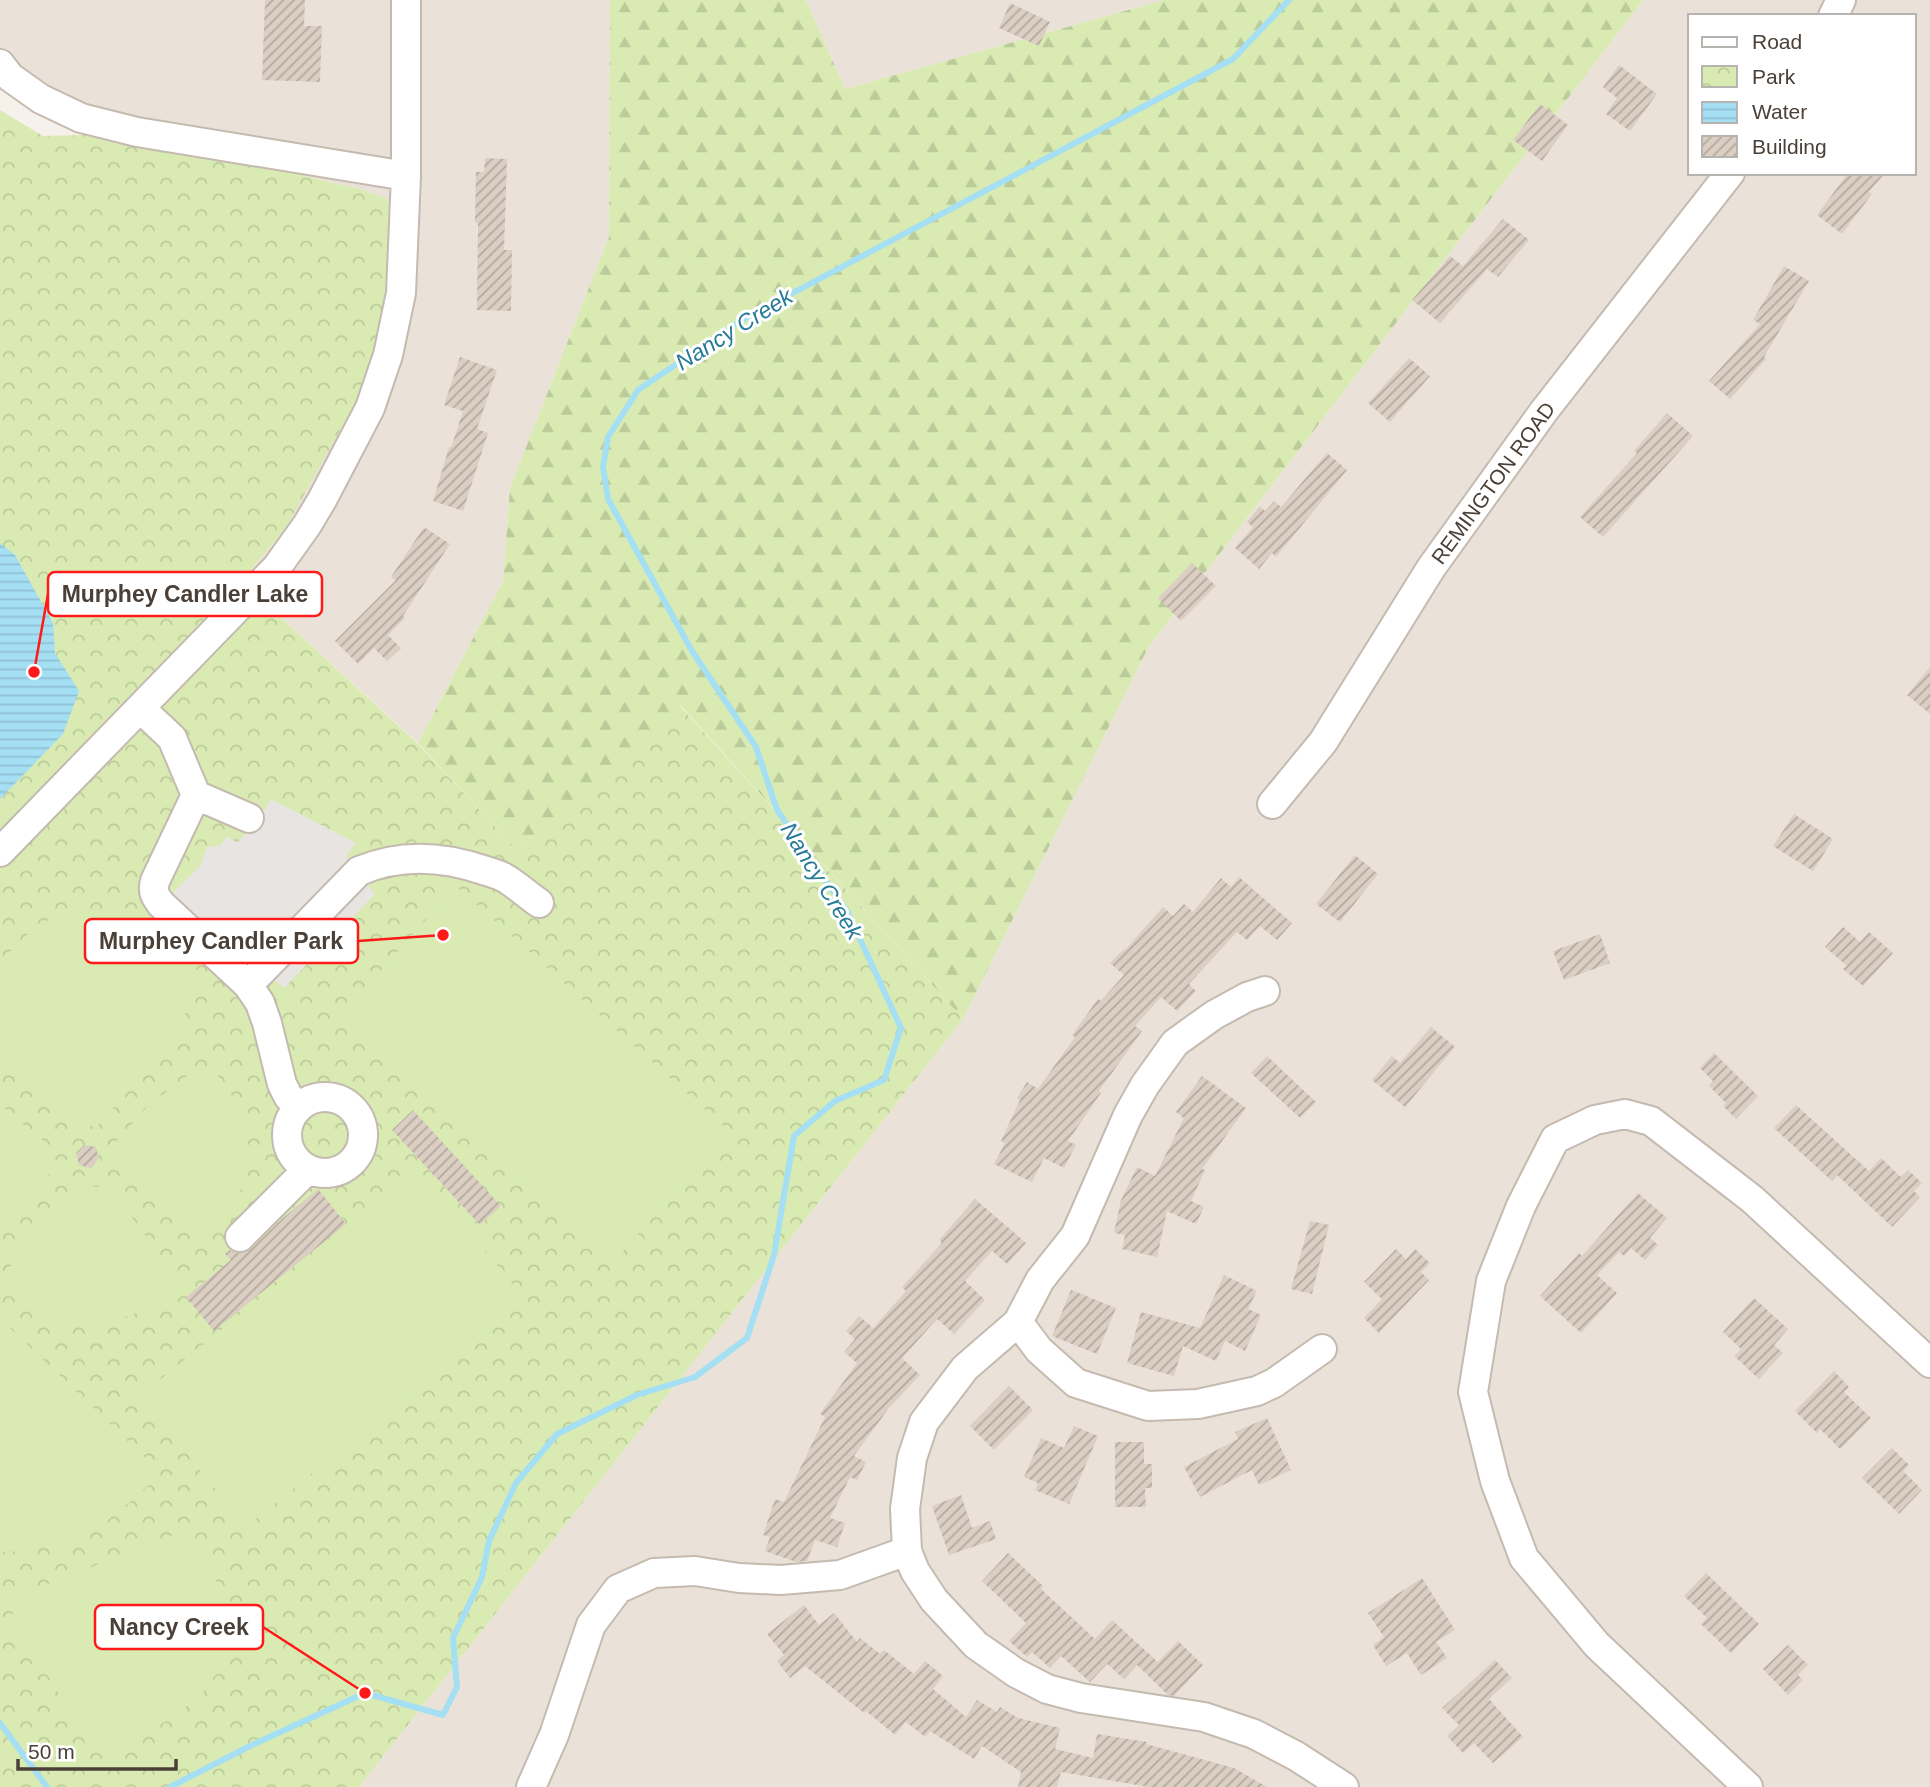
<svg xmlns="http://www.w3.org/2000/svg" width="1930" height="1787" viewBox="0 0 1930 1787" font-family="Arial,sans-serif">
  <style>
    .residential { fill: #eae2d8; fill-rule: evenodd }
    .forest { fill: url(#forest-firs) }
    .park { fill: url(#park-crowns) }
    .pitch { fill: #d9ebb2 }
    .parking { fill: #e7e4e2 }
    .water { fill: url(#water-rules) }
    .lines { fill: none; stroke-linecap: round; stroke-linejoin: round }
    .stream { stroke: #a5dff4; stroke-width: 6 }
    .building { fill: url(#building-hatch) }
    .minor-casing { stroke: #c5baaf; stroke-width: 32 }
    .minor { stroke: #fff; stroke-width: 28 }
    .labels { text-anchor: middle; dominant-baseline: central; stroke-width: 6; stroke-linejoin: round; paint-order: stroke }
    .street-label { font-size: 21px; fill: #4a4038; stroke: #fff }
    .water-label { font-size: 23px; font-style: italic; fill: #267a9a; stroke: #fff }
    .leader { fill: none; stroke: #ff1918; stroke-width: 2.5 }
    .callout-dot { fill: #ff1918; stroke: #fff; stroke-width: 2.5 }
    .callout { fill: #fff; stroke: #ff1918; stroke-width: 2.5 }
    .callout-label { font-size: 23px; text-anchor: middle; font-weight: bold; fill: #4a4038 }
  </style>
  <defs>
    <pattern id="forest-firs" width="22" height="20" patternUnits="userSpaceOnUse" patternTransform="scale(1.75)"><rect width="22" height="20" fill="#d9ebb2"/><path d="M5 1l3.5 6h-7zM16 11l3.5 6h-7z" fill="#bccb9a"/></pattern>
    <pattern id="park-crowns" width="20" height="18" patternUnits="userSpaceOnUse" patternTransform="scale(1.75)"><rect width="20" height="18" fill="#d9ebb2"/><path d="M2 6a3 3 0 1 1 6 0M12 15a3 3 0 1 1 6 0" fill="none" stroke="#bccb9a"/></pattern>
    <pattern id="water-rules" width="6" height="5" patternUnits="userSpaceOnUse" patternTransform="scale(1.75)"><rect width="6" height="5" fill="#a5dff4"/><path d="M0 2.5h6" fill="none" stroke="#90c0d2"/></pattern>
    <pattern id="building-hatch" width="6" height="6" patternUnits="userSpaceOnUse" patternTransform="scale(1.75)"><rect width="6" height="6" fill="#dbcec2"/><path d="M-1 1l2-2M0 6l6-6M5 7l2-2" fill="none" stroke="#b4a99f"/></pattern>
  </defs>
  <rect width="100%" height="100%" fill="#f6f1ea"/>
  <path class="residential" d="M0,0H610L609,237L510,488L503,581L418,743L241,581L285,529L388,199L363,190L272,168L121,134L0,72Z
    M806,0H1164L845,89Z
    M1643,0H1930V1787H359L963,1019L1149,646ZM1690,16H1914V173H1690Z"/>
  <path class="forest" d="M610,0H806L845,89L1164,0H1643L1149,646L963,1019L680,705L517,850L418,743L503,581L510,488L609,237Z"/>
  <path class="park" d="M0,110L43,136L121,134L272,168L363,190L388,199L393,228L385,299L374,353L355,403L285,529L241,581L417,743L517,850L679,705L963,1019L359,1787H0Z"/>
  <path class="pitch" d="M456,886L730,1132L612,1263L339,1017Z
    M115,915C156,930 175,950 207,979L158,1058L97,1126L73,1127L0,1057V962L39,923L63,916Z
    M201,1065C207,1069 215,1072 219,1077C245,1106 253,1156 240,1192C234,1209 220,1223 208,1237L156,1203L119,1168L117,1140L148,1106Z
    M0,1105L52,1148L57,1167L0,1223Z
    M419,1169L525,1300L246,1527L140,1396Z
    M76,1187H102L135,1221L178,1283C170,1290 162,1299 153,1304C119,1325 78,1330 42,1315C26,1309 13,1297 0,1287V1281L38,1227Z
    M7,1325L161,1473L136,1497L103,1524L59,1543L23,1551L0,1552V1327Z
    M183,1531L213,1571L228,1617L227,1641L219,1670L203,1692L174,1717L133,1739L97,1753L11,1618L20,1595Z"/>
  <path class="parking" d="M271,799L356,843L346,856L359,871L364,881L375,894L284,988L272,978L248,985L161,904L200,866L207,847L220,846L228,836L237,843L257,822Z"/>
  <path class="water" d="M0,543L15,555L53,623L55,653L79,691L63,734L0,799Z"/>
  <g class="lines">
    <path class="stream" d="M0,1723L47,1787
      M170,1787L250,1746L365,1693L443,1715L457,1687L453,1638L482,1577L489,1541L516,1483L557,1434L637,1395L695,1377L747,1338L774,1255L794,1136L835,1101L884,1080L901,1028L848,913L777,810L756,747L692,651L608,499L603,467L608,437L638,390L742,320L1233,59L1289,0"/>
  </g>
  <path class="building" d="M265,0H305L304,26H322L320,82L262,80Z
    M1010,3L1050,22L1039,46L999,28Z
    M1619,65L1657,94L1630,131L1606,114L1617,98L1603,87Z
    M1540,104L1568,125L1542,161L1513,140Z
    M485,158L507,159L504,250H512L511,311L477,310L478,223H475L476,172H484Z
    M1848,173H1885L1869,192L1872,194L1842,234L1817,215Z
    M1503,219L1529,240L1498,277L1487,269L1440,323L1412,300L1450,256L1463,266Z
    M1784,266L1809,281L1764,357L1766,359L1730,399L1709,381L1760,324L1753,320Z
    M460,357L497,370L477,429L488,433L463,511L433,501L449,447L451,448L463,411L444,405Z
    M1409,358L1430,376L1390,422L1368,403Z
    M1667,413L1693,436L1603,537L1580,517L1637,453L1634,451Z
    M1327,453L1347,470L1276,557L1272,553L1259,569L1235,548L1253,527L1247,522L1260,506L1265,511L1274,501L1281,507Z
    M424,527L450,544L403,616L405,618L388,635L401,648L387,661L374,648L358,664L335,641L396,580L391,577Z
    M1192,563L1216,586L1181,621L1158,598Z
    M1930,667V714L1907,695Z
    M1794,814L1833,839L1813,871L1773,846Z
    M1355,855L1378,874L1340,922L1316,904Z
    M1239,877L1292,923L1277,940L1260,926L1247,940L1237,932L1189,984L1196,991L1177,1011L1161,997L1135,1026L1142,1031L1099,1091L1101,1093L1068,1141L1076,1145L1064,1168L1044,1158L1032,1182L994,1164L1005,1143L1001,1141L1020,1100L1017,1098L1027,1082L1038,1089L1075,1037L1072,1035L1098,999L1101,1001L1124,975L1110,963L1124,949L1125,950L1163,907L1173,916L1184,904L1193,912L1221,878L1231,887Z
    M1843,927L1860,942L1869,932L1893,953L1863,986L1843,969L1847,966L1825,947Z
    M1600,934L1610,963L1564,980L1553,951Z
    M1431,1027L1455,1047L1405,1107L1372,1080L1392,1056L1400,1063Z
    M1714,1053L1758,1096L1736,1119L1723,1106L1726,1103L1709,1086L1713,1081L1700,1068Z
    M1267,1056L1316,1102L1300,1118L1251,1073Z
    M1202,1076L1246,1108L1202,1169L1205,1170L1191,1201L1204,1207L1196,1224L1167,1211L1157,1257L1122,1249L1125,1235L1114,1233L1121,1200L1137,1167L1155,1176L1184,1118L1176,1112Z
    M1796,1105L1869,1171L1881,1158L1901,1177L1908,1170L1922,1183L1914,1191L1920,1197L1892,1227L1837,1175L1832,1181L1774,1128Z
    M413,1110L501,1206L480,1225L392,1130Z
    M84,1145L96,1147L99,1158L91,1168L79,1165L76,1153Z
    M318,1189L346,1224L214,1331L186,1297L231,1260L225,1254L230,1250L236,1253H244L251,1249L283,1218Z
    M1638,1193L1667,1218L1650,1238L1658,1245L1645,1260L1631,1248L1624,1256L1619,1252L1597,1275L1617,1293L1581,1333L1540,1296L1579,1253L1582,1256Z
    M975,1199L1026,1243L1007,1264L992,1251L965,1281L985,1300L954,1334L937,1319L902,1358L920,1375L889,1408L854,1456L866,1462L857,1480L850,1477L830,1518L845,1523L837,1547L815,1540L807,1561L796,1562L765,1551L770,1537L763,1535L775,1499L784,1502L825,1417L820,1414L857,1363L844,1352L855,1339L846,1331L859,1316L873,1328L906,1291L902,1287L942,1243L939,1240Z
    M1310,1221L1329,1225L1312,1294L1291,1289Z
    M1396,1249L1406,1259L1415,1249L1430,1263L1421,1272L1429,1280L1379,1333L1364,1318L1382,1299L1364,1282Z
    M1224,1275L1257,1291L1248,1309L1261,1315L1245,1351L1225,1341L1216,1361L1183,1346L1174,1376L1127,1363L1141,1312L1200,1328Z
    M1071,1290L1116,1308L1097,1354L1052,1336Z
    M1754,1298L1788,1329L1774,1345L1783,1353L1759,1379L1734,1356L1741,1349L1723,1332Z
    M1834,1371L1849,1387L1844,1392L1871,1418L1840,1449L1820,1429L1817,1433L1795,1411Z
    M1009,1386L1033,1410L994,1450L970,1426Z
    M1267,1418L1291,1470L1259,1485L1252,1470L1200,1497L1184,1467L1238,1439L1235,1432Z
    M1074,1426L1098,1436L1069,1504L1035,1490L1038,1483L1024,1477L1041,1438L1064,1448Z
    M1115,1442H1144V1464H1152V1488H1145L1146,1507H1115Z
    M1892,1448L1909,1465L1903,1471L1922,1490L1899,1514L1862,1478Z
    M961,1495L972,1528L990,1521L996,1539L949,1555L932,1506Z
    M1008,1553L1043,1586L1041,1589L1095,1639L1112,1620L1158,1662L1178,1641L1203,1665L1174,1696L1168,1695L1137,1665L1124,1679L1107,1664L1090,1682L1061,1656L1050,1668L1032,1652L1027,1657L1009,1641L1026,1623L982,1581Z
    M1706,1573L1759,1624L1731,1653L1701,1624L1707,1618L1684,1596Z
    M1422,1578L1455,1630L1436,1642L1447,1658L1421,1675L1407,1653L1386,1666L1373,1645L1384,1637L1368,1613Z
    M804,1605L819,1625L834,1613L857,1642L860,1638L880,1654L884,1650L914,1674L925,1661L943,1676L933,1689L966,1717L977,1700L997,1712L1000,1707L1018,1718L1060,1728L1055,1749L1093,1758L1097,1734L1147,1742L1146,1744L1234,1768L1267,1787H1149L1061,1772L1057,1787H1018L1021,1772L982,1746L974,1759L930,1731L925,1737L906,1722L895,1735L866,1711L864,1713L805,1666L790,1678L777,1661L784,1655L767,1634Z
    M1788,1645L1808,1665L1798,1675L1803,1680L1788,1695L1763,1669Z
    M1495,1660L1512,1678L1489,1699L1523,1737L1493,1763L1474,1743L1463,1753L1447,1736L1459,1725L1442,1708Z"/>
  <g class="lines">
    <g class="minor-casing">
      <path id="minor" d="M1833,16L1841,0
        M0,64L10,77L41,99L81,118L137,132L406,176
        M140,708L172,738L196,795L249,818
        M196,795L155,881C152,892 155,896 161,904L248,985L260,1003L267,1023L282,1084L288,1096L298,1108
        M1272,804L1323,742L1431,568L1544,411L1730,173
        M0,852L277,567L307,525L322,500L370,408L388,355L401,293L406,176V0
        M248,985L359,871C399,854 442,856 483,870C489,872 497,874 503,877C516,884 527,895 539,903
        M1265,991L1247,997L1214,1015L1175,1043L1145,1085L1128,1115L1075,1236L1040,1280L1018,1322L965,1368L924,1422L912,1458L905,1509L907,1551L915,1571L934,1600L976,1645L1016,1673L1047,1689L1081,1698L1204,1717L1254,1734L1296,1756L1344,1787
        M287 1135a38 38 0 1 1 76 0a38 38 0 1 1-76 0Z
        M240,1237L308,1169
        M1018,1322L1039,1350L1076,1383L1148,1406L1198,1404L1257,1391L1274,1383L1322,1349
        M531,1787L554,1735L591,1625L618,1589L654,1573L695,1571L739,1578L781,1580L840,1575L907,1551
        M1748,1787L1597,1645L1524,1558L1495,1481L1473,1392L1491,1281L1521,1206L1555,1139L1595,1120L1625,1114L1651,1121L1752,1199L1930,1363"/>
    </g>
    <use href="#minor" class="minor"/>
  </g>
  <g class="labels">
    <g class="street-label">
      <text transform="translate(1493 483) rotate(-54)">REMINGTON ROAD</text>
    </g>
    <g class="water-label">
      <text transform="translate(734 329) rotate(-32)">Nancy Creek</text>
      <text transform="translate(822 881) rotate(58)">Nancy Creek</text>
    </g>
  </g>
  <path class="leader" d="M34 672L48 594M443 935L358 941M365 1693L263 1627"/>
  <g class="callout-dot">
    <circle cx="34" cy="672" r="7"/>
    <circle cx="443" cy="935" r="7"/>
    <circle cx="365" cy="1693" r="7"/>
  </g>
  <g class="callout">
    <rect x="48" y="572" width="274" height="44" rx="7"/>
    <rect x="85" y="919" width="273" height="44" rx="7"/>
    <rect x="95" y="1605" width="168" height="44" rx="7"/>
  </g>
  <g class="callout-label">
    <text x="185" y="602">Murphey Candler Lake</text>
    <text x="221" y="949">Murphey Candler Park</text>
    <text x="179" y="1635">Nancy Creek</text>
  </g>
  <rect x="1688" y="14" width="228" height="161" fill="#ffffff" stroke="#b7b3af" stroke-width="2"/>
  <rect x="1702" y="37" width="35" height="10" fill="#ffffff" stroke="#b7b3af" stroke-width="2"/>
  <text x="1752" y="49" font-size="21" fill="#4a4038">Road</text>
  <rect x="1702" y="66" width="35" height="21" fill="url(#park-crowns)" stroke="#b7b3af" stroke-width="2"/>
  <text x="1752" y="84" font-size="21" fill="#4a4038">Park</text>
  <rect x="1702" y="102" width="35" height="21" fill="url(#water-rules)" stroke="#b7b3af" stroke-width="2"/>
  <text x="1752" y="119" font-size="21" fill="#4a4038">Water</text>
  <rect x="1702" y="136" width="35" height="21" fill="url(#building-hatch)" stroke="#b7b3af" stroke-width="2"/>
  <text x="1752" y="154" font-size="21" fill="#4a4038">Building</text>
  <path d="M18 1759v10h158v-10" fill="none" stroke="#4a4038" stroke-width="3.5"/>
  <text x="28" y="1759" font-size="21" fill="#4a4038" stroke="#ffffff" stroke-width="5" paint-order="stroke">50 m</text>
</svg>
